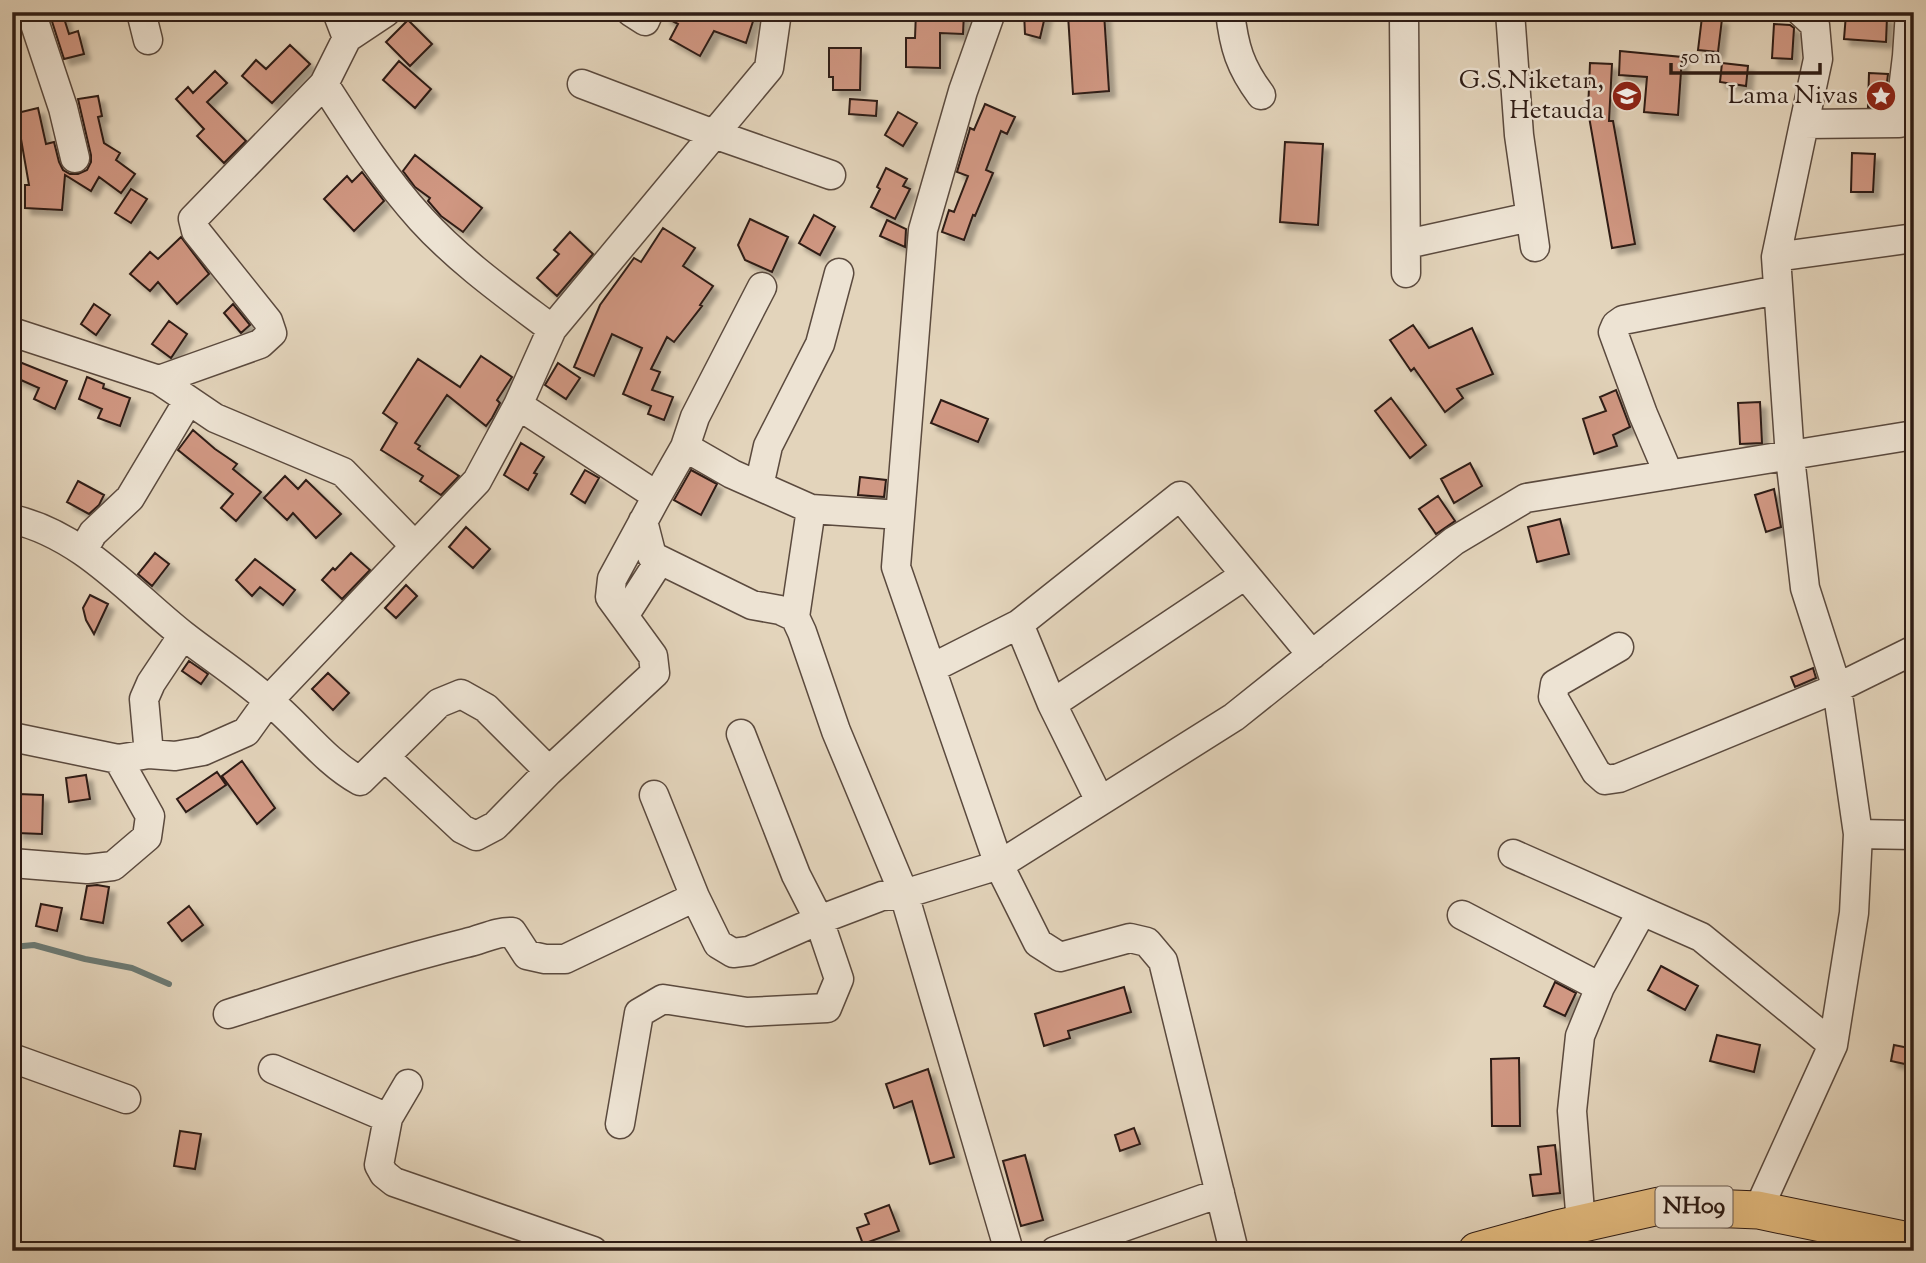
<svg xmlns="http://www.w3.org/2000/svg" width="1926" height="1263" viewBox="0 0 1926 1263" font-family="'Sorts Mill Goudy',serif">
  <style>
    .lines { fill: none; stroke-linecap: round; stroke-linejoin: round }
    .stream { stroke: #6c7a74; stroke-width: 6 }
    .building { fill: #d09782; stroke: #2e1c15; stroke-width: 2; filter: url(#shadow) }
    .minor-casing { stroke: #5b4a3e; stroke-width: 31 }
    .major-casing { stroke: #2e1c15; stroke-width: 39 }
    .minor { stroke: #ede3d3; stroke-width: 28 }
    .major { stroke: #e2ba7e; stroke-width: 37 }
    .labels { text-anchor: middle; dominant-baseline: central; stroke-width: 5; stroke-linejoin: round; paint-order: stroke }
    .shield { fill: #ede3d3; stroke: #67584e; stroke-width: 2 }
    .shield-label { font-size: 24px; font-weight: bold; fill: #2e1c15 }
    .poi-label { font-size: 26px; fill: #2e1c15; stroke: #ede3d3; text-anchor: end }
  </style>
  <defs>
    <filter id="shadow"><feDropShadow dx="6" dy="6" stdDeviation="2" flood-color="#0004"/></filter>
  </defs>
  <rect width="100%" height="100%" fill="#e3d4bb"/>
  <filter id="stains"><feTurbulence type="fractalNoise" baseFrequency=".00286" numOctaves="4"/><feColorMatrix values="0 0 0 0 .2 0 0 0 0 .09 0 0 0 0 .02 0 0 0 .5 -.17"/></filter>
  <radialGradient id="worn" r=".72"><stop offset=".6" stop-color="#630" stop-opacity="0"/><stop offset="1" stop-color="#630" stop-opacity=".3"/></radialGradient>
  <g class="lines">
    <path class="stream" d="M12,947L34,945L85,959L132,968L169,984"/>
  </g>
  <path class="building" d="M49,12H62L69,34L78,31L84,54L64,59Z
    M665,12H756L746,43L714,31L700,56L670,39L678,24L665,17Z
    M916,12H964L963,34L940,33V68L906,67V38H915Z
    M1024,12H1046L1040,38L1025,34Z
    M1104,13L1109,91L1073,94L1068,15Z
    M1846,14L1887,17L1886,42L1844,39Z
    M1702,17L1722,19L1718,52L1698,50Z
    M408,20L432,44L410,66L386,42Z
    M1774,24L1790,25L1794,28L1792,59L1772,58Z
    M290,45L310,64L272,103L242,76L256,60L266,69Z
    M829,48H861L860,90H833V77H829Z
    M1620,51L1682,57L1678,115L1644,112L1647,77L1619,75Z
    M399,61L431,89L415,108L383,80Z
    M1590,63L1612,64L1609,121H1613L1635,244L1612,248L1588,111Z
    M1722,63L1748,66L1746,86L1720,82Z
    M215,71L227,83L207,102L246,141L224,163L197,136L204,129L176,99L188,87L193,93Z
    M1869,73L1888,74L1884,107H1868Z
    M98,96L102,116L98,117L104,143L120,153L116,160L135,174L121,193L99,177L91,191L65,175L62,210L25,208V185H29L21,139L18,140L13,114L38,108L46,144L54,142L59,162L63,170L70,174H78L87,170L91,162V155L78,99Z
    M850,99L877,101L876,116L849,114Z
    M985,104L1015,117L1007,134L1001,131L986,170L993,173L975,216L973,215L964,240L942,232L949,210L954,212L968,176L957,172L969,132L970,128L974,130Z
    M898,112L917,123L903,146L885,135Z
    M1285,142L1323,144L1318,225L1280,222Z
    M1852,153L1875,154L1873,192H1851Z
    M415,155L482,208L463,232L441,216L428,201L430,198L415,187L403,171Z
    M886,168L907,179L903,186L910,189L895,219L871,207L880,189L877,187Z
    M362,172L384,201L354,231L324,199L347,176L352,182Z
    M131,189L147,199L131,223L115,213Z
    M814,215L835,227L820,255L799,243Z
    M750,219L788,237L772,272L745,260L738,245Z
    M887,220L906,229L905,247L880,236Z
    M663,228L695,248L683,266L713,286L700,305L702,306L674,342L667,337L651,369L660,372L652,390L673,397L664,420L648,414L651,406L623,394L642,348L612,334L594,376L574,367L600,305L634,258L641,262Z
    M570,232L593,254L557,296L537,278L559,254L554,250Z
    M181,237L209,274L177,304L158,282L150,291L130,274L150,252L158,259Z
    M94,304L110,315L96,335L81,324Z
    M233,304L250,325L241,333L224,313Z
    M169,321L187,334L171,358L152,344Z
    M1413,325L1429,348L1472,328L1493,374L1457,389L1463,398L1445,412L1414,368L1411,371L1390,340Z
    M481,356L512,377L497,400L500,403L492,418L486,426L447,395L415,443L420,446L418,449L459,476L441,495L420,481L423,476L381,450L397,423L383,413L418,359L460,387Z
    M12,359L67,381L55,409L34,399L39,388L12,376Z
    M558,363L580,378L566,399L545,385Z
    M87,377L104,384L103,388L130,398L120,426L98,418L102,409L79,399Z
    M1616,390L1630,427L1613,435L1617,446L1594,454L1583,419L1606,411L1600,397Z
    M1391,398L1426,445L1410,458L1375,411Z
    M941,400L988,419L978,442L931,423Z
    M1760,402L1762,443L1740,444L1738,403Z
    M193,430L215,449L237,464L233,469L261,492L236,521L221,508L233,494L178,450Z
    M521,443L544,457L534,473L537,474L528,490L504,475Z
    M1470,463L1482,486L1454,503L1441,479Z
    M585,470L599,478L585,503L571,494Z
    M691,470L717,484L701,515L674,500Z
    M285,476L298,489L306,480L341,514L316,538L293,513L287,520L264,498Z
    M860,477L886,480L884,497L858,495Z
    M78,481L104,495L99,505L89,514L67,502Z
    M1774,489L1781,527L1766,532L1755,495Z
    M1438,496L1455,521L1436,534L1419,509Z
    M1560,519L1569,554L1537,562L1528,527Z
    M466,527L490,549L473,568L449,547Z
    M155,553L169,564L152,586L138,574Z
    M351,553L370,570L342,599L322,580L333,568L335,570Z
    M255,559L295,590L283,605L260,587L252,596L236,580Z
    M406,585L417,596L396,618L385,608Z
    M90,595L108,604L94,634L86,620L83,608Z
    M189,661L208,674L201,684L182,671Z
    M1813,668L1816,678L1795,687L1791,677Z
    M328,673L349,693L333,710L312,689Z
    M242,761L275,808L257,824L222,776Z
    M217,772L226,785L186,812L177,799Z
    M86,775L90,799L69,802L66,778Z
    M18,794L43,795L42,834L17,833Z
    M97,885L109,887L103,923L81,919L87,886Z
    M41,904L62,908L57,931L36,926Z
    M189,906L203,925L182,941L168,923Z
    M1661,966L1698,986L1685,1010L1648,990Z
    M1555,982L1576,993L1565,1016L1544,1006Z
    M1124,987L1131,1012L1068,1031L1070,1038L1044,1046L1035,1014Z
    M1717,1035L1760,1045L1754,1072L1710,1061Z
    M1894,1045L1914,1049V1066L1891,1061Z
    M1519,1058L1520,1126H1492L1491,1059Z
    M928,1069L954,1157L930,1164L912,1101L894,1108L886,1084Z
    M1134,1128L1140,1144L1120,1151L1115,1135Z
    M180,1131L201,1134L195,1169L174,1166Z
    M1555,1145L1560,1193L1533,1196L1530,1175L1541,1174L1538,1147Z
    M1025,1155L1043,1220L1021,1226L1003,1161Z
    M889,1205L899,1231L863,1244L857,1228L869,1224L865,1214Z"/>
  <g class="lines">
    <g class="minor-casing">
      <path id="minor" d="M31,12L63,108L75,158
        M141,12L148,40
        M631,12L645,21L649,12
        M991,12L963,91L923,230L896,567L999,865L1038,943L1060,957L1130,938L1147,942L1163,961L1234,1251
        M1230,12C1234,47 1240,67 1261,95
        M1510,12L1519,135L1535,247
        M1801,12L1815,25L1818,59L1804,124
        M347,38L386,12
        M324,84C354,131 383,177 421,219C459,261 507,295 552,329
        M582,84L714,134L831,175
        M1407,244L1530,217
        M1776,257L1914,238
        M1406,273L1404,17L1408,12
        M12,332L159,380L215,418L343,472L415,546
        M159,380L260,344L272,333L268,321L196,231L193,219L324,84L347,38L337,12
        M518,405L657,496L612,579L610,597L653,656L655,673L549,771
        M685,447L732,474L811,509L900,515
        M1669,475L1643,414L1613,332L1616,325L1623,320L1778,290
        M759,486L768,446L820,344L839,273
        M657,496L685,447L695,417L762,287
        M12,519C82,535 129,592 183,635C211,657 241,676 268,700C300,726 324,761 360,781L439,703L461,694L486,708L549,771L495,826L476,836L462,829L386,758
        M643,521L652,556L752,605L780,610L795,617L802,632L836,731L904,894L1009,1251
        M83,550L93,533L130,498L188,401
        M624,616L660,560
        M795,617L811,509
        M1019,624L1052,704L1100,801
        M1619,647L1555,684L1553,697L1596,772L1605,780L1619,778L1837,688L1914,650
        M932,668L1019,624L1180,496L1312,655
        M1052,704L1245,575
        M12,737L118,759L149,754L175,756L203,751L246,732L269,700L477,481L518,405L552,329L769,68L777,12
        M149,754L144,699L151,683L183,635
        M654,795L695,897L718,944L733,953L749,951L819,920L882,896L904,894L999,865L1234,717L1454,541L1526,498L1914,435
        M1858,834L1914,835
        M1513,854L1701,937L1833,1045
        M12,863L87,869L113,866L147,837L150,816L118,759
        M1462,915L1600,987L1642,911
        M228,1014C307,989 385,963 466,943C481,940 497,931 512,932L527,955L545,959H565L695,897
        M12,1058L126,1099
        M273,1069L388,1118
        M408,1084L388,1118L379,1165L384,1174L394,1182L593,1251
        M620,1124L639,1013L663,999L747,1012L827,1008L839,979L819,920L796,875L741,734
        M1758,1210L1833,1045L1854,913L1858,834L1837,688L1805,588L1790,457L1776,257L1804,124L1899,123L1907,56L1910,12
        M1581,1224L1572,1111L1580,1036L1600,987
        M1055,1251L1220,1193"/>
    </g>
    <g class="major-casing">
      <path id="major" d="M1477,1251L1557,1229L1659,1206L1758,1210L1914,1242"/>
    </g>
    <use href="#minor" class="minor"/>
    <use href="#major" class="major"/>
  </g>
  <defs>
    <g id="school-disc" transform="scale(1.575)"><circle r="9.5" fill="#8f2418" stroke="#ede3d3"/><path d="M0-5L7-2L0 1L-7-2ZM-4 1L0 2.5L4 1V4Q0 6-4 4Z" fill="#fff"/></g>
    <g id="sight-disc" transform="scale(1.575)"><circle r="9.5" fill="#8f2418" stroke="#ede3d3"/><path d="M0-6L1.8-2.2L6-1.7L2.9 1.2L3.7 5.4L0 3.3L-3.7 5.4L-2.9 1.2L-6-1.7L-1.8-2.2Z" fill="#fff"/></g>
  </defs>
  <g fill-rule="evenodd">
    <use href="#school-disc" x="1627" y="96"/>
    <use href="#sight-disc" x="1881" y="96"/>
  </g>
  <g class="labels">
    <rect class="shield" x="1655.5" y="1186.5" width="77" height="41" rx="5"/>
    <g class="shield-label">
      <text x="1694" y="1207">NH09</text>
    </g>
    <g class="poi-label">
      <text x="1604" y="81">G.S.Niketan,<tspan x="1604" dy="30">Hetauda</tspan></text>
      <text x="1858" y="96">Lama Nivas</text>
    </g>
  </g>
  <rect width="1926" height="1263" fill="none" stroke="#e3d4bb" stroke-width="42"/>
  <rect x="14" y="14" width="1898" height="1235" fill="none" stroke="#2e1c15" stroke-width="3.5"/>
  <rect x="21" y="21" width="1884" height="1221" fill="none" stroke="#2e1c15" stroke-width="2"/>
  <path d="M1671 63v10h149v-10" fill="none" stroke="#2e1c15" stroke-width="3.5"/>
  <text x="1681" y="63" font-size="21" fill="#2e1c15" stroke="#ede3d3" stroke-width="5" paint-order="stroke">50 m</text>
  <rect width="100%" height="100%" filter="url(#stains)"/>
  <rect width="100%" height="100%" fill="url(#worn)"/>
</svg>
